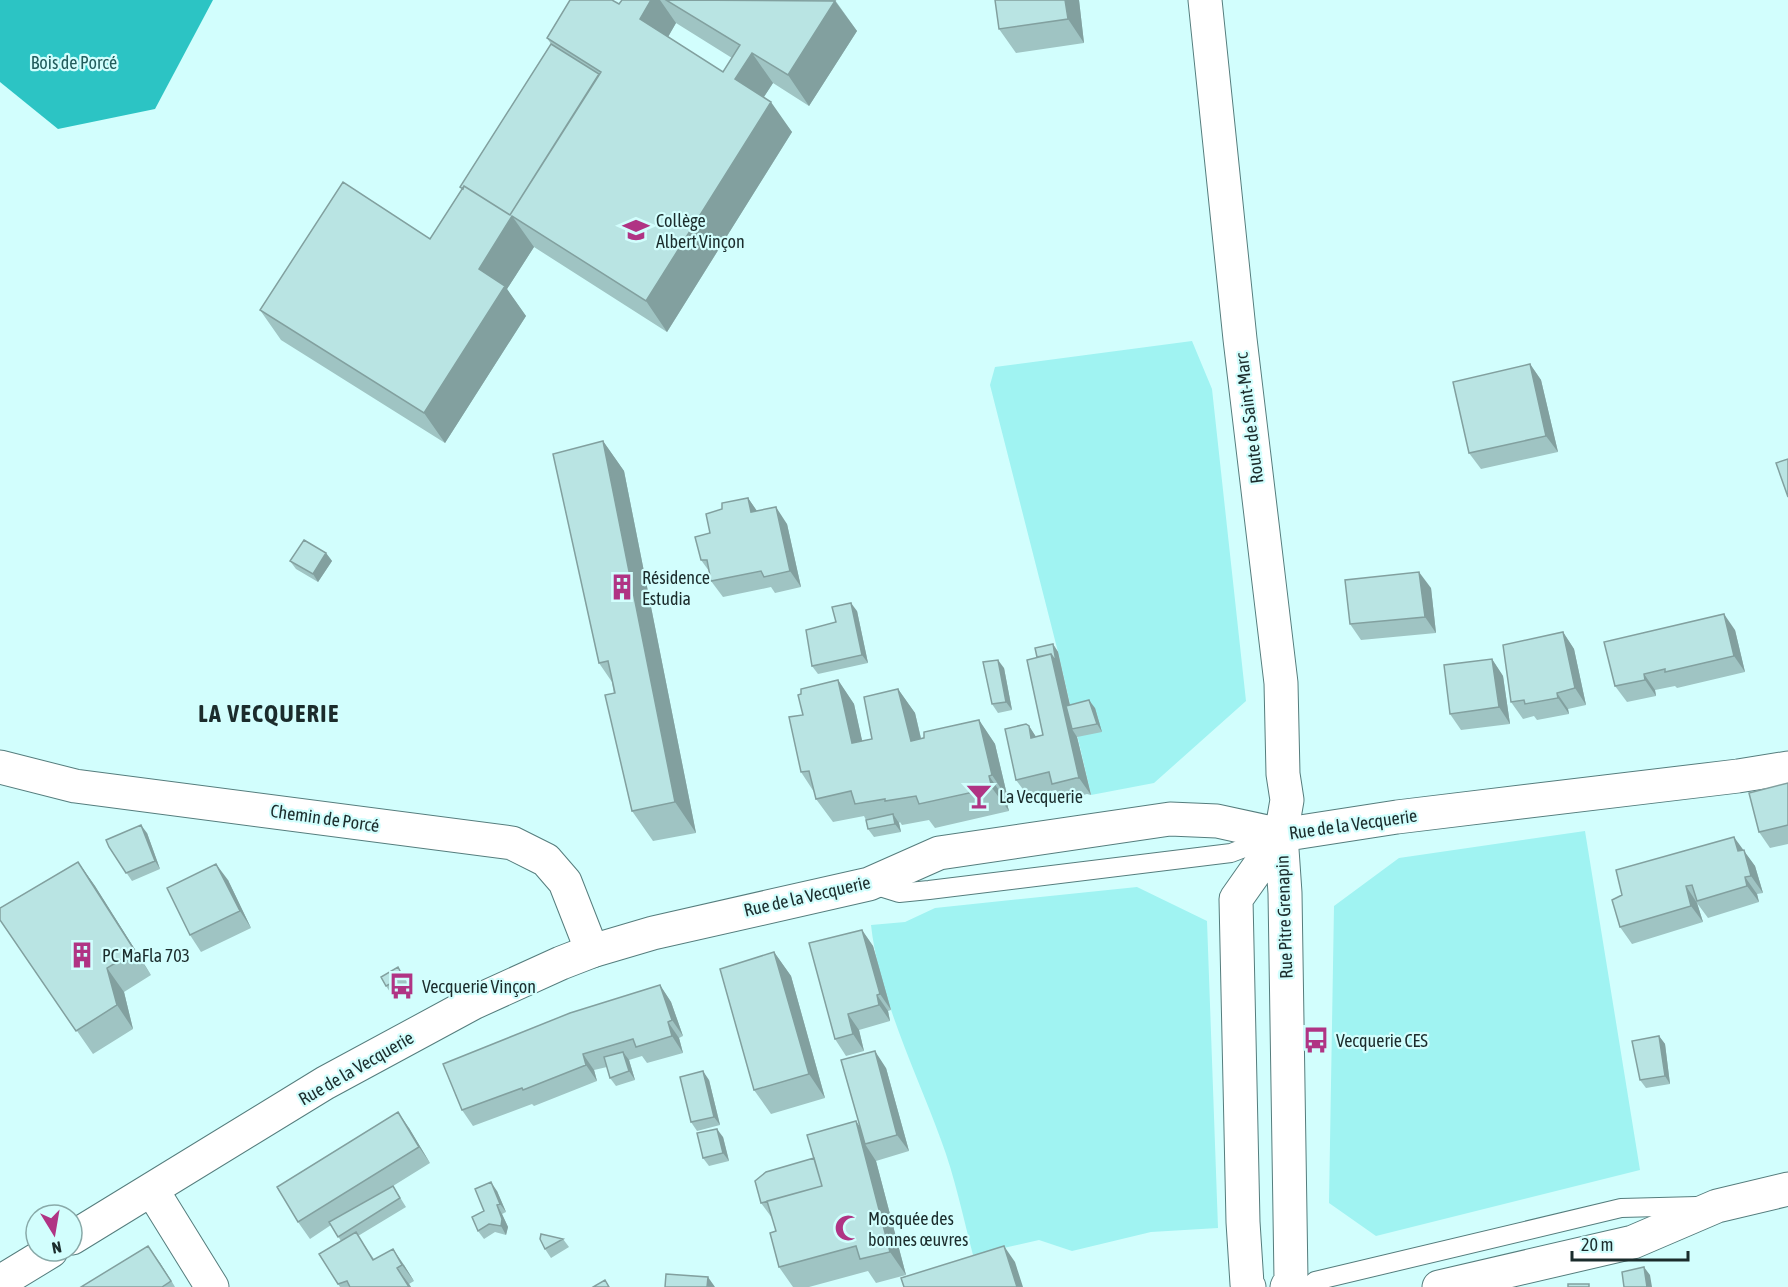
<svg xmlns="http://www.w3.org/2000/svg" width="1788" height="1287" viewBox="0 0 1788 1287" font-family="'Asap Condensed',sans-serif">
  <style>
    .green { fill: #a0f3f2 }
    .forest { fill: #2cc4c4 }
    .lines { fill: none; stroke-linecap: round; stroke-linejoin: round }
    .lane-casing { stroke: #557d7d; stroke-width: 20 }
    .street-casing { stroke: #557d7d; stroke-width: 35 }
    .secondary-casing { stroke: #557d7d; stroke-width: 35 }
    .lane { stroke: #fff; stroke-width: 18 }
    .street { stroke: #fff; stroke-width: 33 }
    .secondary { stroke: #fff; stroke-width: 33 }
    .wall { fill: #9fc4c3; fill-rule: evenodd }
    .shaded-wall { fill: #82a09f }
    .building { fill: #b9e4e3; stroke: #82a09f; stroke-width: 1.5 }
    .labels { text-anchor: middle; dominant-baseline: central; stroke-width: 4.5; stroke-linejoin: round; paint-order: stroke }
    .park-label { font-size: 18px; fill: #235d5d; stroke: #d2fefd }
    .poi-label { font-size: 18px; fill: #1b2c2c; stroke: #d2fefd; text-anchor: start }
    .street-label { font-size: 18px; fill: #1b2c2c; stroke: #d2fefd }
    .district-label { font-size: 24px; font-weight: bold; letter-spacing: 1.5px; fill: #1b2c2c; stroke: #d2fefd }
  </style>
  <rect width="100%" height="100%" fill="#d2fefd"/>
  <path class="green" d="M1192,341L1212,389L1246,701L1154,783L1091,795L1058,652L990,385L995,367Z
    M1585,831L1640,1170L1376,1236L1329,1203L1334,906L1399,858Z
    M1137,887L1207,921L1218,1228L1151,1232L1072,1251L1039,1240L973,1255C963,1217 955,1177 941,1140C916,1071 879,998 871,925L905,922L935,908Z"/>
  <path class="forest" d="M0,0H213L155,109L58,129L0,82Z"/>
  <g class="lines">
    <g class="lane-casing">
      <path id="lane" d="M870,884L899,893L929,890L1231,853L1273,837
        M1308,1287L1315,1281L1621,1208L1697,1206"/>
    </g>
    <g class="street-casing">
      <path id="street" d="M0,767L75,786L512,843L546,860L565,882L592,951
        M152,1190L212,1287"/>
    </g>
    <g class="secondary-casing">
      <path id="secondary" d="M1205,0L1240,339L1281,683L1283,774L1287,800L1281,835L1285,893L1291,1279L1287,1287
        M72,1238L325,1083L473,1003L561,963L592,951L653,933L869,884L939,853L1170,819L1217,821L1281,835L1397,817L1738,776L1788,768
        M0,1282L51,1251
        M1249,1287L1247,1284L1243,1222L1236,899L1281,835
        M1439,1287L1633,1242L1717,1206L1788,1189"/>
    </g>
    <use href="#lane" class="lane"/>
    <use href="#street" class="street"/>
    <use href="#secondary" class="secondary"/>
  </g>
  <path class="wall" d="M622,0H835L857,31L809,106L773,83L764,97L792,132L667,332L534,247L507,289L526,316L445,443L281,340L260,310L430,239L462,189L460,187L551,44L547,38L619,4ZM676,23L732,58L723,72L668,37Z
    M1079,0L1084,43L1016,53L999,29Z
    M1530,364L1541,380L1558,452L1481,469L1469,453Z
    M603,441L624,471L696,833L653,841L632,811L612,682L599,663Z
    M748,498L757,511L787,524L801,587L775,593L771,587L723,597L711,581L709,571L701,560L710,533L722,509Z
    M326,553L332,561L318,582L296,569L290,561Z
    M1431,588L1436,633L1361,640L1350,624Z
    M857,611L868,663L818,674L812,666L836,622Z
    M1735,630L1745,672L1677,688L1675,686L1655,690L1656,696L1627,702L1615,686Z
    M1563,632L1574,649L1586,705L1568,709L1569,714L1537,720L1534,716L1523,719L1511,702Z
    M1053,644L1058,652L1070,705L1095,708L1102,732L1077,737L1091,795L1087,794L1063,800L1056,790L1028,796L1016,780L1029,726L1036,737L1043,735L1037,657Z
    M1492,659L1503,676L1510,724L1461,730L1450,714Z
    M1004,668L1012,710L998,713L992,704Z
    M838,680L854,704L862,741L872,739L898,689L915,713L921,738L979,720L995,744L1008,799L1006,800L1009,811L935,828L929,820L902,825L900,822L899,823L901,832L874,837L868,829L866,820L864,816L833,822L816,799L814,792L801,772L803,715Z
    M1788,783V844L1770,848L1759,832Z
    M147,833L160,869L132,881L109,847Z
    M1743,850L1755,866L1763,893L1757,894L1759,902L1708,918L1697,903L1703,922L1632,944L1620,927Z
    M78,862L95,886L151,975L124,992L133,1029L93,1054L0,920Z
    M228,880L251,928L201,952L190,935Z
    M862,930L873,946L891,1010L888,1011L890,1021L859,1030L864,1051L846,1056L835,1039Z
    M774,952L791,976L825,1098L771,1114L754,1090Z
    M398,967L409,985L392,995L386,986Z
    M660,985L671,1002L683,1036L679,1038L683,1053L647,1063L642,1056L629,1060L635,1080L616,1086L610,1078L607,1067L594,1070L597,1081L534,1106L532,1104L473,1126L462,1110Z
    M1659,1036L1665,1044L1670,1084L1646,1088L1640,1080Z
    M886,1068L909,1151L876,1161L906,1275L876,1283L868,1271L809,1287H793L779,1267L776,1231L772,1218L761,1203L814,1158L860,1128Z
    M709,1080L720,1125L697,1131L691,1122Z
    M409,1128L430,1163L393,1186L406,1207L358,1236L374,1259L404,1265L414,1281L409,1284L411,1287H340L319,1254L341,1241L331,1225L310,1239L298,1222Z
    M723,1137L729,1161L709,1166L703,1158Z
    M497,1191L506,1212L502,1214L508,1227L506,1235L495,1232L484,1239L478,1231L484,1211Z
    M563,1239L569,1247L551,1258L545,1249Z
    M160,1263L175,1287H81Z"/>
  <path class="shaded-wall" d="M651,0H660L676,23L661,49L640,19Z
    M1065,0H1079L1084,43L1068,19Z
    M835,1L857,31L809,106L788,75Z
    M752,53L773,83L756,109L735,79Z
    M771,102L792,132L667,332L646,301Z
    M512,216L534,247L507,289L526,316L445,443L424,413L479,269Z
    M1530,364L1541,380L1558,452L1546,436Z
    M603,441L624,471L696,833L675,802Z
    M748,498L759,514L751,512Z
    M776,507L787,524L801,587L790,571Z
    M326,553L332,561L318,582L313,574Z
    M1419,572L1431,588L1436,633L1425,617Z
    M851,603L857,611L868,663L862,655Z
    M1724,614L1735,630L1745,672L1734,656Z
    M1563,632L1574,649L1586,705L1575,688Z
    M1053,644L1058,652L1062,670L1056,662Z
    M1051,654L1062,670L1075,728L1072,729L1077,737L1091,795L1079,778Z
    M1492,659L1503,676L1510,724L1499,707Z
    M998,660L1004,668L1012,710L1006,702Z
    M1644,674L1655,690L1656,696L1645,680Z
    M838,680L854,704L868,767L852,743Z
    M898,689L915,713L927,765L911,741Z
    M1557,693L1568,709L1569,714L1558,698Z
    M1089,700L1095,708L1102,732L1097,724Z
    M979,720L995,744L1008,799L992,775Z
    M1029,726L1040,743L1031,738Z
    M989,776L1006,800L1009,811L992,788Z
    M893,814L899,823L901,832L895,824Z
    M141,825L147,833L160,869L155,861Z
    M1734,837L1755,866L1763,893L1751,876L1738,851Z
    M78,862L95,886L151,975L135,951Z
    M216,864L228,880L251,928L240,911Z
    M1745,877L1757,894L1759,902L1747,886Z
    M1686,886L1697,903L1703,922L1691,906Z
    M862,930L873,946L891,1010L880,994Z
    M774,952L791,976L825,1098L809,1074Z
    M107,968L124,992L133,1029L117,1005Z
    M660,985L671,1002L683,1036L672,1020Z
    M877,995L888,1011L890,1021L879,1005Z
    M848,1014L859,1030L864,1051L853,1034Z
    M668,1022L679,1038L683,1053L672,1036Z
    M1659,1036L1665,1044L1670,1084L1665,1076Z
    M875,1051L886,1068L909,1151L897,1135Z
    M623,1052L629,1060L635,1080L629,1071Z
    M583,1054L594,1070L597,1081L586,1065Z
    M703,1071L709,1080L720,1125L714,1117Z
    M398,1112L409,1128L430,1163L419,1147Z
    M856,1121L871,1143L865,1144L876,1161L906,1275L890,1252Z
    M717,1129L723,1137L729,1161L723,1153Z
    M491,1182L497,1191L506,1212L500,1204Z
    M497,1205L502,1214L508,1227L506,1235L501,1226Z
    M148,1246L160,1263L175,1287L171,1281Z
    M1004,1246L1015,1262L1023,1287H1017Z
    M393,1249L404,1265L414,1281L402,1265Z
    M1644,1267L1650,1275L1652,1287H1647Z
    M397,1268L409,1284L411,1287H409Z
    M708,1277L715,1287H707Z"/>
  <path class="building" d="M570,0H612L619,4L622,0H651L640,19L723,72L740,45L666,0L835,1L788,75L752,53L735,79L771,102L646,301L512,216L479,269L505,286L424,413L260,310L343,182L430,239L464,186L510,215L601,72L547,38Z
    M995,0H1065L1068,19L999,29Z
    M551,44L599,74L510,215L464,186L463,189L460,187Z
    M1530,364L1546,436L1469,453L1453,382Z
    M603,441L675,802L632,811L605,695L615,693L608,661L599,663L553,454Z
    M1788,459V497L1776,463Z
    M748,498L751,512L776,507L790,571L764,577L761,571L711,581L707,560H701L695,537L710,533L706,514L722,509V503Z
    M304,540L326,553L313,574L290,561Z
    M1419,572L1425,617L1350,624L1345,580Z
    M851,603L862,655L812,666L806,630L836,622L832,607Z
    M1724,614L1734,656L1665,672V669L1644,674L1645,680L1615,686L1604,642Z
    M1563,632L1575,688L1557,693L1558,698L1525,704L1524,700L1511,702L1503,645Z
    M1053,644L1056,662L1051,654L1037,657L1035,648Z
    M1051,654L1079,778H1076L1052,784L1049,772L1016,780L1005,729L1026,724L1029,726L1031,738L1043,735L1027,660Z
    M1492,659L1499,707L1450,714L1444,665Z
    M998,660L1006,702L992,704L983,662Z
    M838,680L852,743L872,739L864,697L898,689L911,741L924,738V732L979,720L992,775L989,776L992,788L919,804L916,796L885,801V799L855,804L851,791L816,799L809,771L801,772L789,717L803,715L798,695L801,694V689Z
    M1089,700L1097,724L1072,729L1066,706Z
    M1788,783V825L1759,832L1749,793Z
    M893,814L895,824L868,829L866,820Z
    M141,825L155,861L126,873L109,847L106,840Z
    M1734,837L1738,851L1744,850L1751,876L1745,877L1747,886L1697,901L1692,885L1686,886L1691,906L1620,927L1612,900L1622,895L1616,870Z
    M78,862L135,951L107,968L117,1005L76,1031L0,920V908Z
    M216,864L240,911L190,935L167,888Z
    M862,930L880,994L877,995L879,1005L848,1014L853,1034L835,1039L809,943Z
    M774,952L809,1074L754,1090L720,969Z
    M398,967L403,977L386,986L381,977Z
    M660,985L672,1020L668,1022L672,1036L636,1047L633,1039L583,1054L586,1065L523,1090L522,1088L462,1110L443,1064L570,1013Z
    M1659,1036L1665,1076L1640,1080L1632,1041Z
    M875,1051L897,1135L865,1144L841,1060Z
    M623,1052L629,1071L610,1078L604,1057Z
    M703,1071L714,1117L691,1122L680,1077Z
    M398,1112L419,1147L298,1222L277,1187Z
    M856,1121L890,1252L860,1259L856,1246L779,1267L770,1233L776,1231L767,1201L822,1186L807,1135Z
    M717,1129L723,1153L703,1158L697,1133Z
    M814,1158L822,1186L761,1203L755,1181L766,1172Z
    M491,1182L500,1204L497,1205L502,1219L501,1226L489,1224L478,1231L472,1217L484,1211L475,1189Z
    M393,1186L400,1198L338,1237L329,1222Z
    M356,1232L373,1260L393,1249L402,1265L397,1268L409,1287H350L347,1281L338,1284L319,1254Z
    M541,1234L563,1239L545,1249L540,1239Z
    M148,1246L171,1281L162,1287H81Z
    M1004,1246L1017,1287H904L901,1278Z
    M1644,1267L1647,1287H1624L1622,1272Z
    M666,1274L708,1277L707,1287H665Z
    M605,1280L609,1287H593Z
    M1568,1284H1589V1287H1568Z"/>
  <defs>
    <g id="school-bare" transform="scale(2.07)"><path d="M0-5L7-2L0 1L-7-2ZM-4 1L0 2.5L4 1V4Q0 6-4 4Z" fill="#b03484" stroke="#d2fefd" stroke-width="2.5" paint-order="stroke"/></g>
    <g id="building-bare" transform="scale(2.07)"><path d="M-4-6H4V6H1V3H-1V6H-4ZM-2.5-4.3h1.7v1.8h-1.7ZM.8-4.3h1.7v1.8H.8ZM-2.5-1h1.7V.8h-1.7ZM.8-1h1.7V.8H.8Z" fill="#b03484" stroke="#d2fefd" stroke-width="2.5" paint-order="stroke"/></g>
    <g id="bar-bare" transform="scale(2.07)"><path d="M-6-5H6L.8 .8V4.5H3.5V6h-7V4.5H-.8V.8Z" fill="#b03484" stroke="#d2fefd" stroke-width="2.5" paint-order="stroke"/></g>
    <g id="bus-bare" transform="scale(2.07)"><path d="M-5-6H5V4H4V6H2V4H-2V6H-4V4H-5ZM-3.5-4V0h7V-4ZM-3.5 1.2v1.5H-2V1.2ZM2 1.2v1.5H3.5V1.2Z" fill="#b03484" stroke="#d2fefd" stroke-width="2.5" paint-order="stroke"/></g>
    <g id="mosque-bare" transform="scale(2.07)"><path d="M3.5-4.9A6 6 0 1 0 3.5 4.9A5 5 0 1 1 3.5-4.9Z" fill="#b03484" stroke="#d2fefd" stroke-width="2.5" paint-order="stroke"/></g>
  </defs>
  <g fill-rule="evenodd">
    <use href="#school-bare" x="636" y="230"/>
    <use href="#building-bare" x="622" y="587"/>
    <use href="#bar-bare" x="979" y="796"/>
    <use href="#building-bare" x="82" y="955"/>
    <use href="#bus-bare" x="402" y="986"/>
    <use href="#bus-bare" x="1316" y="1040"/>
    <use href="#mosque-bare" x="848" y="1228"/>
  </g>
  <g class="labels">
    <g class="park-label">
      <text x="74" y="62">Bois de Porcé</text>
    </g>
    <g class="poi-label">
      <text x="656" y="220">Collège<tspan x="656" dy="21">Albert Vinçon</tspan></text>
      <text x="642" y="577">Résidence<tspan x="642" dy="21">Estudia</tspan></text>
      <text x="999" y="796">La Vecquerie</text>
      <text x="102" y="955">PC MaFla 703</text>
      <text x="422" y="986">Vecquerie Vinçon</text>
      <text x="1336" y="1040">Vecquerie CES</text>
      <text x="868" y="1218">Mosquée des<tspan x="868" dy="21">bonnes œuvres</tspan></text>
    </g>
    <g class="street-label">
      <text transform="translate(1249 418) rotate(-97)">Route de Saint-Marc</text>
      <text transform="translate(325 818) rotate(8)">Chemin de Porcé</text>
      <text transform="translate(1353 824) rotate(-8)">Rue de la Vecquerie</text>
      <text transform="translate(807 896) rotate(-13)">Rue de la Vecquerie</text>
      <text transform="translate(1284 917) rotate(-92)">Rue Pitre Grenapin</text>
      <text transform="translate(356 1068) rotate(-30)">Rue de la Vecquerie</text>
    </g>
    <g class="district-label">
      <text x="269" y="713">LA VECQUERIE</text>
    </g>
  </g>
  <g transform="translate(54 1233) rotate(169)"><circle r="28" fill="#d2fefd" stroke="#89aaa9" stroke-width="1.5"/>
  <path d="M0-4.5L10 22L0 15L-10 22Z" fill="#b03484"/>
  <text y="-9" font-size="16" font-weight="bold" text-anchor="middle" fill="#1b2c2c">N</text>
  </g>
  <path d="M1572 1251v9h116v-9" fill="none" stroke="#1b2c2c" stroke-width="3"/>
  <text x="1581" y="1251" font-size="18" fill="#1b2c2c" stroke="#d2fefd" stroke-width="4.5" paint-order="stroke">20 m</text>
</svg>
